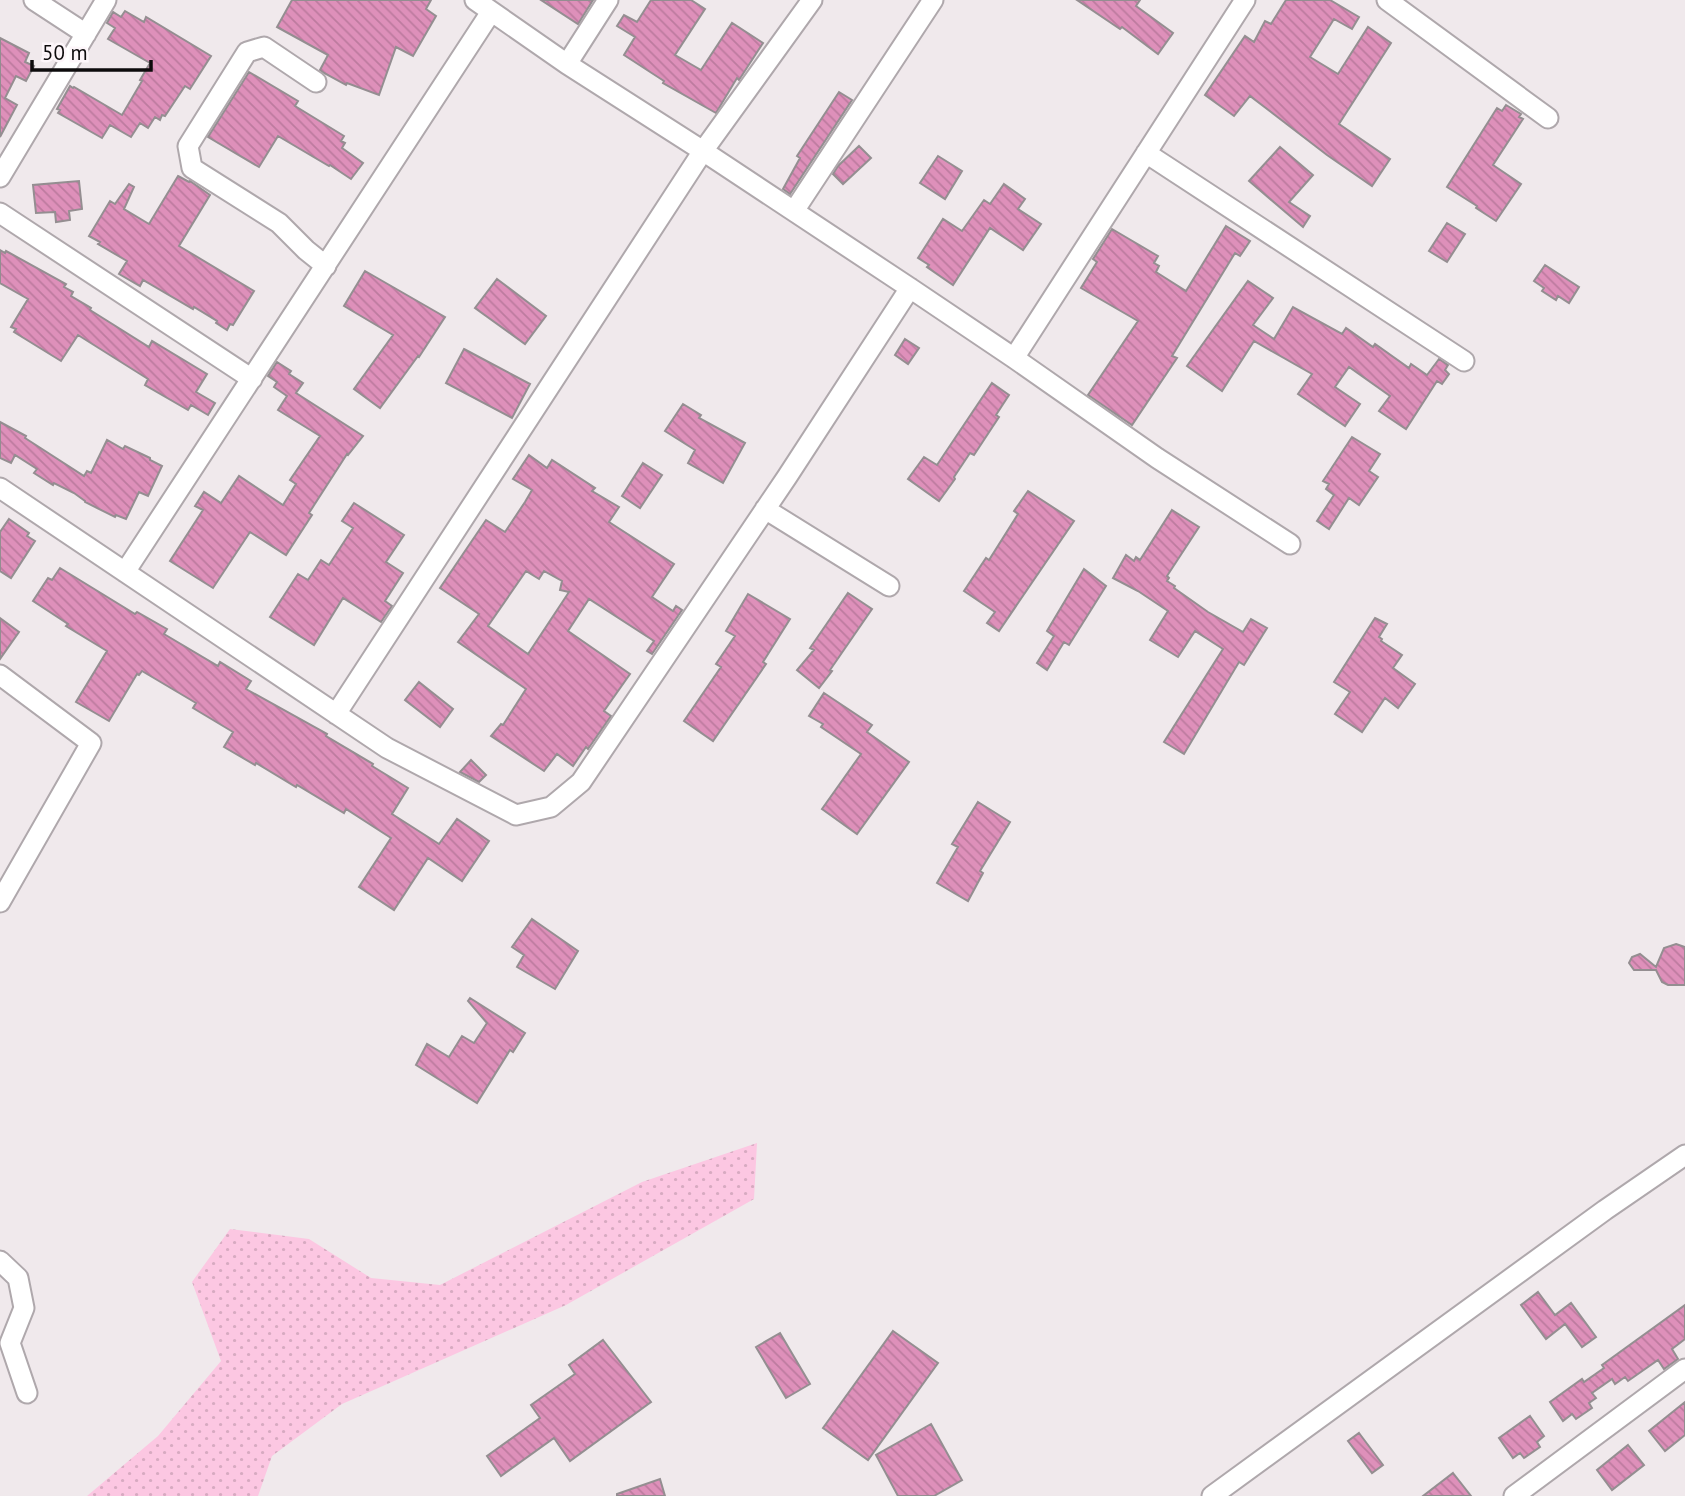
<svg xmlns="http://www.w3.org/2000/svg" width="1685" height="1496" viewBox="0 0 1685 1496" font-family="'PT Sans',sans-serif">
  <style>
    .grass { fill: url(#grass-dots) }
    .building { fill: url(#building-back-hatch); stroke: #948e91; stroke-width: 2; fill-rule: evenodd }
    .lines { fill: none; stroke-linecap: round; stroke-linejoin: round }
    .minor-casing { stroke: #afa8ac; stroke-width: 23 }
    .minor { stroke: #fff; stroke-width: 19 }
  </style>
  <defs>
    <pattern id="grass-dots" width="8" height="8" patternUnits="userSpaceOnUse" patternTransform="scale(1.75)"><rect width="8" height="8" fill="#fcc7e2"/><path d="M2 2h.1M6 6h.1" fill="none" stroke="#d7aac1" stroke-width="1.8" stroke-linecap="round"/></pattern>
    <pattern id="building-back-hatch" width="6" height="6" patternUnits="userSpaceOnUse" patternTransform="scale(1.75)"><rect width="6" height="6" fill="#de90ba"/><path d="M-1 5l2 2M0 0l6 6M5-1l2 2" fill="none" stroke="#bd7b9f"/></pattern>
  </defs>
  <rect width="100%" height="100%" fill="#f0e9ec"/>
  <path class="grass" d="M757,1143L754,1199L566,1305L342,1404L272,1456L258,1496H87L158,1436L221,1361L192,1282L230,1229L309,1239L371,1278L440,1285L642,1182Z"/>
  <path class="building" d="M292,0H431L426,9L436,16L413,56L396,47L379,95L347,83L346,85L324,73L320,70L328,55L277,27Z
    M541,0H593L578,24Z
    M651,0H691L705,9L675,55L701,70L732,23L763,43L739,80L737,78L716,113L663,83L664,81L624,55L635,37L617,26L624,15L637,22Z
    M1077,0H1140L1136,6L1173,33L1158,54L1122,27L1120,29Z
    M1286,0H1330L1359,17L1352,29L1334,19L1310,57L1338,74L1368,27L1391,43L1339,124L1390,159L1372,186L1327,155L1250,96L1234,116L1205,95L1245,36L1254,42L1265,21L1271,24Z
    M125,11L144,22L146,17L211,56L190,89L185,86L165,116L162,115L160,120L155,117L148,128L140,123L131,137L110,125L102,138L58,113L60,110L57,109L70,86L73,88L74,87L122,115L142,81L140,80L150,63L108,39L115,28L107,23L113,12L121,17Z
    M0,38L29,53L25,62L34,66L26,81L16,76L5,98L17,105L0,137Z
    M249,72L298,101L295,106L344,136L341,141L345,143L342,148L363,163L351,179L330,165L329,166L278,136L259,167L208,137Z
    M839,92L852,100L790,194L783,189L800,158L797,156Z
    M1506,105L1521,114L1519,117L1523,119L1493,165L1521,184L1496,221L1476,208L1477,206L1447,187L1497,108L1502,111Z
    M859,146L871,158L843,184L833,174L838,166Z
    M1280,147L1313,175L1289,202L1310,216L1303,227L1249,181Z
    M938,156L962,171L945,199L920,183Z
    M178,176L189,182L190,181L210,195L179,246L254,291L233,325L230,324L227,330L216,323L217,321L194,307L193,309L143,280L140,286L119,274L127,261L98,244L100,242L89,236L110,201L115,204L129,184L134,187L124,209L149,224Z
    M79,181L82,209L69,211L70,220L56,222L55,212L36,213L33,185Z
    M1004,184L1025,199L1018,209L1041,224L1023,250L990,228L953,285L927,267L929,265L918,258L943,219L962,231L984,200L990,204Z
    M1447,223L1465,234L1447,262L1429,251Z
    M1226,226L1250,241L1240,256L1235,253L1172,356L1177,358L1132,425L1088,395L1138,321L1081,288L1097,262L1093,259L1112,229L1158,256L1154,263L1159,266L1156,272L1186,291Z
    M0,250L5,253L6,251L66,284L64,287L73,292L71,296L91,308L90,310L149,347L152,341L207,374L196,392L215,403L208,415L191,405L188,410L145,385L148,379L78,335L61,361L14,332L16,329L11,327L28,299L0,283Z
    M1545,265L1579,287L1569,303L1558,296L1556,300L1542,291L1544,288L1534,281Z
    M365,271L445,317L419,357L418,356L380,408L354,389L393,335L344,306Z
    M497,279L546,316L525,344L475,308Z
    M1248,281L1273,298L1253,325L1274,339L1293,307L1342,334L1346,328L1373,347L1375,344L1409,368L1411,364L1427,375L1439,359L1448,365L1445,370L1449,374L1442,384L1437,381L1406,429L1379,411L1390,396L1349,367L1335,387L1360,404L1345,426L1298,394L1312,374L1254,341L1222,391L1187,366Z
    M905,339L919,348L908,364L895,355Z
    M464,349L530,384L512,418L446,383Z
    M277,362L291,371L289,374L303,383L296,393L363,436L348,455L347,454L309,513L312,515L286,555L250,532L213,588L170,561L203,510L195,506L204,492L221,503L239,476L283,505L296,484L290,480L320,436L278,410L287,396L274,387L277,382L268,376Z
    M992,383L1009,395L996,415L999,417L974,455L970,453L954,477L955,479L939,501L908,479L924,457L937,465Z
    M683,404L701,415L699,418L745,443L723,483L688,463L695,450L665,431Z
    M0,422L26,436L25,438L84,476L87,471L91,473L107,440L123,449L125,446L150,458V460L162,466L148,496L139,492L126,519L116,515L115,517L85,502V501L74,493L54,483L53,485L34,473L37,469L15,455L11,463L0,458Z
    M1352,437L1380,454L1369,471L1378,477L1359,505L1349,498L1329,529L1317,521L1334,495L1326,489L1329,484L1323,481Z
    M529,455L547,468L552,460L595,488L592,491L619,507L609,522L674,564L652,597L673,611L676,606L682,610L652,654L647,651L654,641L589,599L568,631L630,674L604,711L611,716L588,749L586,747L573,766L557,754L544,771L491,736L501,724L503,725L526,689L458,642L479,614L440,588L486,520L505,532L525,502L532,490L513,479ZM526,571L539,579L544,571L562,581L560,590L569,592L528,654L488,626Z
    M643,463L662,475L640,508L622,496Z
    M1028,491L1074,521L999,631L987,623L995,612L964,591L986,558L989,560L1018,514L1014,511Z
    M354,503L404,535L386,562L403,573L385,601L392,606L381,622L343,598L314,645L270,617L298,574L308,580L321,560L329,565L353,528L342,521Z
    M1172,510L1199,527L1167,576L1169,578L1167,581L1175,586L1174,588L1208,612L1243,632L1251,619L1267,628L1244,665L1239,662L1184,754L1164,742L1223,649L1195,631L1178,657L1150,640L1168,611L1138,591L1113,578L1126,555L1134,561L1136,557L1140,560Z
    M9,519L29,533L27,536L35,541L11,578L0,571V532Z
    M60,568L135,614L137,612L167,629L164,634L218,666L220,662L251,681L246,689L327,734L326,736L373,764L372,766L408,788L392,814L439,844L457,819L489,841L462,881L428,858L394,910L359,887L391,838L346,809L344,813L297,785L296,787L256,763L255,765L224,747L233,732L193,708L196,703L142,671L139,675L137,674L109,721L76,702L107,651L66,626L68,624L33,601L48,578L52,580Z
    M1084,569L1106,586L1069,645L1064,642L1047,670L1037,663L1054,636L1047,631Z
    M848,593L872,609L830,670L832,671L819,688L797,670L814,650L810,648Z
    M748,594L790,619L763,662L766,664L713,741L684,721L721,667L716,664L735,636L726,631Z
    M0,618L19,632L0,659Z
    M1375,618L1387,624L1379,637L1382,639L1381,641L1402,655L1393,668L1415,684L1398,708L1385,698L1362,732L1335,714L1350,692L1334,682Z
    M419,682L453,709L440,727L405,700Z
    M824,693L872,725L867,732L909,762L857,834L822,809L861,754L821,727L823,724L809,716Z
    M471,760L486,775L479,782L460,772Z
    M978,802L1010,822L980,871L983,873L968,901L937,883L958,847L952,844Z
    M532,919L578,951L555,989L517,967L524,955L512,947Z
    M1676,944L1685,947V985H1668L1662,982L1656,970H1634L1629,963L1632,957L1640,954L1656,967L1664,948Z
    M470,998L525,1033L513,1052L510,1050L477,1103L416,1065L427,1044L449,1057L462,1036L474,1043L487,1023L468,1001Z
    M1538,1292L1555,1315L1571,1303L1596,1337L1582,1347L1565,1324L1546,1339L1521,1305Z
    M1685,1305V1339L1672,1349L1678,1359L1664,1369L1658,1360L1628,1381L1625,1377L1615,1384L1612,1379L1592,1393L1596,1398L1589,1403L1592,1408L1576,1419L1572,1414L1563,1421L1550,1402L1582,1379L1584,1382L1604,1368L1602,1365Z
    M893,1331L938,1363L868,1460L823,1428Z
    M780,1333L810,1384L786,1398L756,1347Z
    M603,1340L651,1402L570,1461L554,1438L501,1476L487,1456L540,1418L531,1405L575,1374L569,1365Z
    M1685,1402V1435L1665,1451L1649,1431Z
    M1530,1416L1544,1436L1537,1442L1540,1447L1524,1458L1520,1453L1513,1458L1499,1438Z
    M931,1424L962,1480L934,1496H898L876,1455Z
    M1359,1433L1383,1465L1372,1473L1348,1441Z
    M1628,1445L1644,1465L1612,1490L1597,1470Z
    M1453,1473L1471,1496H1423Z
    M660,1479L665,1496H617V1494Z"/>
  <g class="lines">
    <g class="minor-casing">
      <path id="minor" d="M34,0L86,34
        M475,0L567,64L703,151L910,288L1014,358L1157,458L1290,544
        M1387,0L1548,118
        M567,64L608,0
        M316,82L264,47L247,52L188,146L192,168L279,223L306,250L326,266
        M1146,153L1464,361
        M0,177L106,0
        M794,211L933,0
        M0,213L252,379
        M1014,358L1245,0
        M0,488L387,748L516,815L551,807L581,782L787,477L910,288
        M765,509L889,586
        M125,572L491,12
        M0,675L91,743L0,902
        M336,714L703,151L812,0
        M0,1261L18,1278L24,1308L10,1343L27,1393
        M1212,1496L1605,1210L1685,1155
        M1514,1496L1685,1369"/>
    </g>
    <use href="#minor" class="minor"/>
  </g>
  <path d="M32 60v10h119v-10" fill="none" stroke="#0d0b0c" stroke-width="3.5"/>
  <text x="42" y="60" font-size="21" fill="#0d0b0c" stroke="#fdf6fa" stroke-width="5" paint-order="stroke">50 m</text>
</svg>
